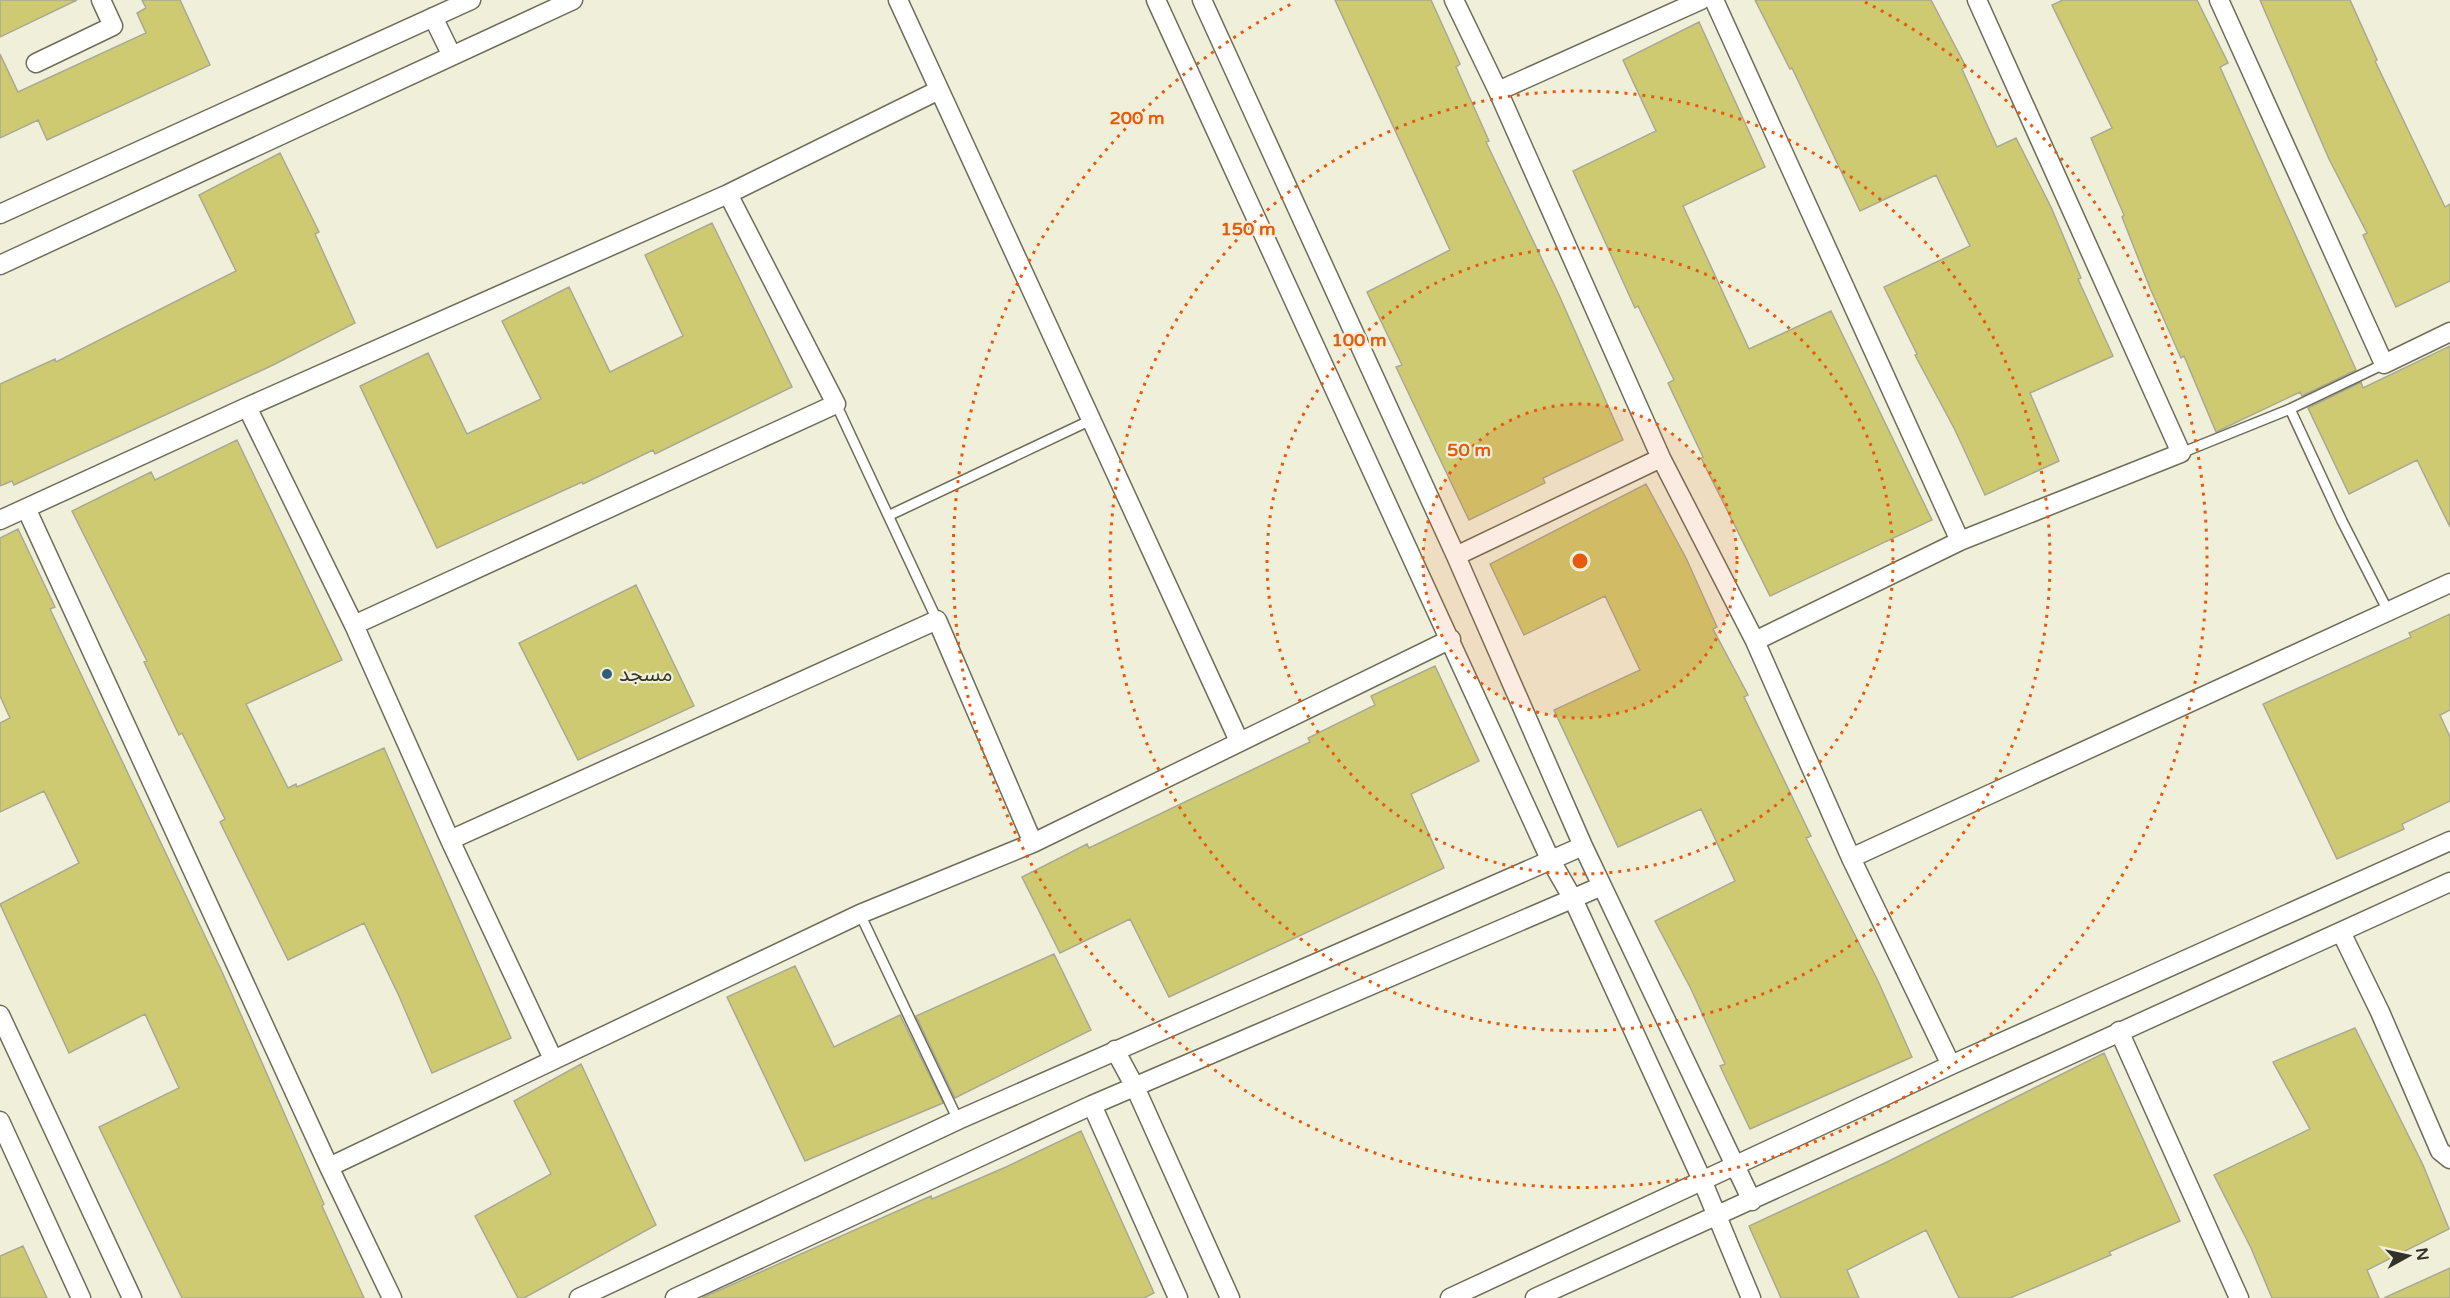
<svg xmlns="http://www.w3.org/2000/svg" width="2450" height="1298" viewBox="0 0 2450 1298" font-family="'Varela Round','Noto Sans Arabic',sans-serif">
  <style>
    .building { fill: #ceca72; stroke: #a9a994; stroke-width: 1.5 }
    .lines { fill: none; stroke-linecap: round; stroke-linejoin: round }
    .service-casing { stroke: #6d6d59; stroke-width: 12 }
    .minor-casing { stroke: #6d6d59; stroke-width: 21 }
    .service { stroke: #fff; stroke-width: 9 }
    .minor { stroke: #fff; stroke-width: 18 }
    .ring { fill: none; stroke: #e8590c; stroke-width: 3; stroke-dasharray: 3 6 }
    .poi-dot { fill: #2f5f7d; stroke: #f0f0da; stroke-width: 2 }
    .labels { text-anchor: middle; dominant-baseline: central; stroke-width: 4.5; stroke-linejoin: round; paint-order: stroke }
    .poi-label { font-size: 21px; fill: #323229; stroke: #f0f0da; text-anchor: start }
    .centre { fill: #e8590c; stroke: #f0f0da; stroke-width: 3 }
    .ring-label { font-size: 18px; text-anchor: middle; font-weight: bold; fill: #e8590c; stroke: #f0f0da; stroke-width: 4.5; stroke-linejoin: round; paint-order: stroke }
  </style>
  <rect width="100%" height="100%" fill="#f0f0da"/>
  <path class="building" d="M0,0H77L0,37Z
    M142,0H180L210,65L47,140L38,120L0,138V54L18,92L146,33L137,13L146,8Z
    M1335,0H1431L1460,64L1456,67L1489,141L1486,142L1559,295L1623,440L1543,478L1545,483L1469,520L1396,367L1402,365L1367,292L1450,250Z
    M1755,0H1931L1966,67L1962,69L1997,147L2016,138L2051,207L2081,278L2078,279L2113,356L2030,393L2059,461L1985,495L1955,430L1915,355L1917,354L1884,287L1970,246L1936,175L1860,211L1792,68L1790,69Z
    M2063,0H2197L2228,63L2220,67L2356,370L2302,396L2300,392L2216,432L2184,356L2181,358L2150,288L2122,217L2124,215L2091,138L2112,128L2052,5Z
    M2260,0H2350L2377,60L2375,61L2445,207L2450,204V281L2396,307L2363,235L2367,233L2329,159Z
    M1699,22L1765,167L1683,206L1749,349L1831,311L1932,520L1770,596L1701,458L1703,457L1668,383L1674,380L1638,306L1635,308L1573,171L1656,131L1623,60Z
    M280,153L319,232L315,234L355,323L273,365L14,485L12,481L0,486V384L55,359L56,362L236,271L199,195Z
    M712,223L792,387L655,454L653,450L583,484L582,482L437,548L360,386L428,353L467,434L541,399L502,321L569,287L610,372L683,336L645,255Z
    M2450,346V527L2417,460L2349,494L2308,408L2361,382L2363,388Z
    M237,440L342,660L246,704L288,788L296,784L297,787L384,748L511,1038L432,1073L399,996L364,923L288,960L220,822L225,819L182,733L179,735L144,662L147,661L72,511L151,472L155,480Z
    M1646,484L1686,558L1717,627L1713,629L1748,695L1744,697L1811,836L1806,838L1878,981L1912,1057L1750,1129L1720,1066L1725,1064L1691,989L1655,921L1735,881L1701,809L1618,847L1554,710L1640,670L1605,596L1524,635L1490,564Z
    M18,529L55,607L50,609L223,974L324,1204L322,1206L364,1298H182L99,1127L179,1088L145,1014L69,1053L0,904L79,863L44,791L0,812V723L10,718L0,696V538Z
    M636,585L694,706L578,760L519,643Z
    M2450,614V710L2440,715L2450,737V801L2402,824L2404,829L2337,859L2263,704L2411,637L2409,633Z
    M1435,666L1479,761L1411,794L1444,868L1169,997L1130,919L1060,953L1022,877L1087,844L1089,848L1310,742L1308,738L1375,705L1371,696Z
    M1054,954L1091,1030L955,1098L916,1016Z
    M795,966L834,1047L900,1015L943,1103L805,1161L727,997Z
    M2355,1028L2423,1165L2449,1229L2367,1270L2379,1298H2272L2251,1248L2214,1175L2310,1129L2273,1062Z
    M2104,1053L2180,1221L2109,1252L2111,1255L2010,1298H1959L1926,1230L1847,1270L1859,1298H1781L1749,1226L1887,1162Z
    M581,1064L656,1225L524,1298H518L475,1216L551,1174L514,1101Z
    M1081,1131L1154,1293L1144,1298H702L931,1196L932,1199L1006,1167Z
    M23,1246L47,1298H0V1256Z
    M2450,1268V1298H2384Z"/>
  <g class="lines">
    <g class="service-casing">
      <path id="service" d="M836,404L937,620
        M2290,409L2342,521L2388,611
        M2181,453L2290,409L2384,364
        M890,515L1091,420
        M860,914L958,1120"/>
    </g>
    <g class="minor-casing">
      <path id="minor" d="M898,0L1239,741
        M1156,0L1550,859L1573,899L1702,1180L1751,1298
        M1202,0L1456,556L1583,846L1752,1201
        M1454,0L1498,91L1661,458L1755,641L1851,858L1951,1065
        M1714,0L1960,541
        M2219,0L2384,364L2450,332
        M433,17L452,56
        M36,63L113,26L101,0
        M1498,91L1701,0
        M0,214L471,0
        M0,265L573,0
        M247,407L354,625L450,840L553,1059
        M26,508L329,1167L392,1298
        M0,520L247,407L728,194L939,90
        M1456,556L1661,458
        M354,625L836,404L728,194
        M1755,641L1960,541L2181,453L1977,0
        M450,840L937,620L1033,843
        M1851,858L2450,583
        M2341,932L2380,1012L2440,1151L2450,1159
        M0,1015L132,1298
        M2119,1031L2239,1298
        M1115,1050L1135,1087L1230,1298
        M1092,1105L1178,1298
        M0,1121L81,1298
        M329,1167L860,914L1033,843L1451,639
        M579,1298L958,1120L1583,846
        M675,1298L1092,1105L1602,886
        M1450,1298L1951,1065L2450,841
        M1535,1298L2450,882"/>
    </g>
    <use href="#service" class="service"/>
    <use href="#minor" class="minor"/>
  </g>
  <circle cx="1580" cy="561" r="157" fill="#e8590c" fill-opacity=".12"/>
  <g class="ring">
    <circle cx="1580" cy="561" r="157"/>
    <circle cx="1580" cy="561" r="313"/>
    <circle cx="1580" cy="561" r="470"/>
    <path d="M1865 2A627 627 0 1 1 1295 2"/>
  </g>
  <circle class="poi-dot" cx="607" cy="674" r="6"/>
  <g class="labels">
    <g class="poi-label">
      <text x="619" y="674">مسجد</text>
    </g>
  </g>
  <circle cx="1580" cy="561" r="9" class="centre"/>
  <g class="ring-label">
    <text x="1137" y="124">200 m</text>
    <text x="1248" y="235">150 m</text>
    <text x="1359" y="346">100 m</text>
    <text x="1469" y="456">50 m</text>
  </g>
  <g transform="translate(2408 1256) rotate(82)" stroke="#f0f0da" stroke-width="4.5" paint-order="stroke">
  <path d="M0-4.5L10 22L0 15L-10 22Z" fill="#323229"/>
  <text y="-9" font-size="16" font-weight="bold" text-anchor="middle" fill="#323229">N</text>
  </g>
</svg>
